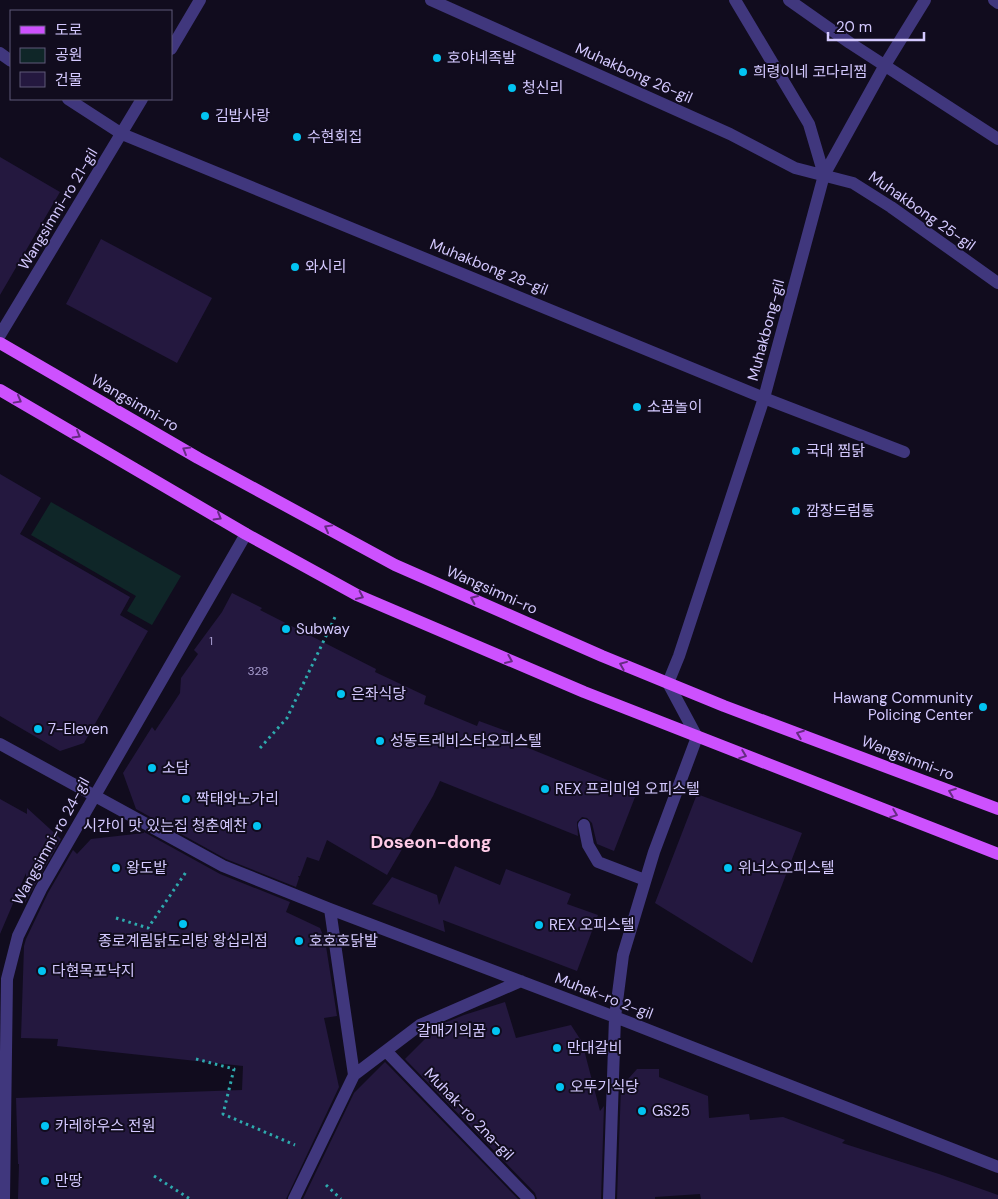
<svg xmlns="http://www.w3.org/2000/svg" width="998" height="1199" viewBox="0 0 998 1199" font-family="'DM Sans','Noto Sans KR',sans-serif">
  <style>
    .green { fill: #0f2628 }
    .building { fill: #24183f }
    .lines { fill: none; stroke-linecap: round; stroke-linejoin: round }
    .path { stroke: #2eaaae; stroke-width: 3; stroke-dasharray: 2.5 4; stroke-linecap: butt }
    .minor { stroke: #40377d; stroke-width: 12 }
    .major { stroke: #cd51fe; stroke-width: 12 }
    .oneway { stroke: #662b83 }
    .poi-dot { fill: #02c4f2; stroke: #110c1e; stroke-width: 2 }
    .labels { text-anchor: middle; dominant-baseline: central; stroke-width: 4; stroke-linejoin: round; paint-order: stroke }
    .number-label { font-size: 12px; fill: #a89dcf }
    .poi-label { font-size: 15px; fill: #d4c9ff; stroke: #110c1e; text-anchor: start }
    .street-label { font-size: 15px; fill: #d4c9ff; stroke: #110c1e }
    .quarter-label { font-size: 18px; font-weight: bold; fill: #ffcbe7; stroke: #110c1e }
  </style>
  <rect width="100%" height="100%" fill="#110c1e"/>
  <path class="green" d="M51,502L181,576L152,625L127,611L136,596L31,535Z"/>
  <path class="building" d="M0,157L60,192L0,295Z
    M101,239L212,298L177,363L66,304Z
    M0,474L41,498L20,534L130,597L120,615L148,631L84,743L60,751L0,716Z
    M232,593L262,608L260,610L376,669L375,672L426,696L424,704L477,726L479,721L509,732L506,739L637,792L614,851L597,844L592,823L587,818L582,817L577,822L578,836L440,781L433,796L387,875L327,840L319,861L307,857L300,876H298L299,878L296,887L226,859L136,809L123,773L152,727L155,731L180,693L181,678L198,654L194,650L222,612Z
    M697,794L802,833L752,963L655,903Z
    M0,799L27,814V808L61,839L25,903L26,873L0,934Z
    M144,832L220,874L290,902L286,912L320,928L325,940L337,1016L324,1018L339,1087L286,1199H18L19,1164H18L16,1098L242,1090L243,1066L57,1046L58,1039L21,1038L24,946L26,939L48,893L73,850L77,854L91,839L144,833Z
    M455,866L500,885L506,869L571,894L567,904L598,915L577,971L443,920L445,932L372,904L392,877L437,895L439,905Z
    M505,1002L516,1038L571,1025L582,1042L600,1111L604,1106L601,1199H537L535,1193L405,1059L435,1029L444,1025V1023L464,1015Z
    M385,1062L390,1067L518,1199H303L354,1093Z
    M637,1069H659V1077L708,1096L709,1118L749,1114L750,1120L783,1117L845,1140L842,1143L939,1174L998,1195V1199H701L700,1194L655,1197V1199H617L621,1087Z"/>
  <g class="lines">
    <path class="path" d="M260,748L287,718L336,615
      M116,918L148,928L186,872
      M196,1059L234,1069L223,1114L295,1145
      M154,1176L190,1199
      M326,1185L341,1199"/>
    <path class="minor" d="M431,0L730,134L795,168L853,183L891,207L998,283
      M735,0L809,124L824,175
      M789,0L850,43L998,139
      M994,0L998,3
      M171,49L200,0
      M0,53L11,61
      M68,99L122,134L764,398L904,452
      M0,335L142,99
      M0,744L223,866L330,909L615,1017L998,1167
      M584,825L588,845L598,862L645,880
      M330,909L354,1075
      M386,1051L529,1199
      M4,1199L7,979L18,936L41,889L246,534
      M294,1199L354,1075L420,1025L521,981
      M609,1199L615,1017L623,955L654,852L697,737L668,683L679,656L764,398L824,175L885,65L925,0"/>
    <path class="major" d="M0,343L198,458L395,565L602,656L724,706L998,809
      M0,390L246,534L357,595L584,692L998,854"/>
  </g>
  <defs><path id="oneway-chevron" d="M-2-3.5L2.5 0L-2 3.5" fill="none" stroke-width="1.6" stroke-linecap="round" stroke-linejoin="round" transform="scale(1.25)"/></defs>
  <g class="oneway">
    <use href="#oneway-chevron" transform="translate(18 400) rotate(29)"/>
    <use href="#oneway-chevron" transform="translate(77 435) rotate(30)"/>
    <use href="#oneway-chevron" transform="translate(186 450) rotate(-150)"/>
    <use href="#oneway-chevron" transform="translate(218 517) rotate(30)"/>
    <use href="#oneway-chevron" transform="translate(328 528) rotate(-151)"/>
    <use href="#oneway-chevron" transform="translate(360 596) rotate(25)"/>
    <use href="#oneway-chevron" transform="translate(474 599) rotate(-156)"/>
    <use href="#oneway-chevron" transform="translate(509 660) rotate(23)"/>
    <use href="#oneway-chevron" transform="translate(623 665) rotate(-158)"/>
    <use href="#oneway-chevron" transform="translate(800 734) rotate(-159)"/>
    <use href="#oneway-chevron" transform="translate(743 755) rotate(21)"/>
    <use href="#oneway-chevron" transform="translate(952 792) rotate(-159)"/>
    <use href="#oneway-chevron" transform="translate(894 814) rotate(21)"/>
  </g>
  <g class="poi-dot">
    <circle cx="437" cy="58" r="5"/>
    <circle cx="743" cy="72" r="5"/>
    <circle cx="512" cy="88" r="5"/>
    <circle cx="205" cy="116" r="5"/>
    <circle cx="297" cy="137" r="5"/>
    <circle cx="295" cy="267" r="5"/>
    <circle cx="637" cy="407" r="5"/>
    <circle cx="796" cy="451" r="5"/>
    <circle cx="796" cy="511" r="5"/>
    <circle cx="286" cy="629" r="5"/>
    <circle cx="341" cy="694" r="5"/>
    <circle cx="983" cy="707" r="5"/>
    <circle cx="38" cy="729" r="5"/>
    <circle cx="380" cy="741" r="5"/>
    <circle cx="152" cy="768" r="5"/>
    <circle cx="545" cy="789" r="5"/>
    <circle cx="186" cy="799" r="5"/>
    <circle cx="257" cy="826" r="5"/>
    <circle cx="116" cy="868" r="5"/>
    <circle cx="728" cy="868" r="5"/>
    <circle cx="183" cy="924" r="5"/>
    <circle cx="539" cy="925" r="5"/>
    <circle cx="299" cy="941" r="5"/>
    <circle cx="42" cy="971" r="5"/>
    <circle cx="496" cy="1031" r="5"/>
    <circle cx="557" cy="1048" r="5"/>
    <circle cx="560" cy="1087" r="5"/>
    <circle cx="642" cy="1111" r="5"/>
    <circle cx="45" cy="1126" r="5"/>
    <circle cx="45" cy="1181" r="5"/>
  </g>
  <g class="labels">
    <g class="number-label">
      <text x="211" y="641">1</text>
      <text x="258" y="671">328</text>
    </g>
    <g class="poi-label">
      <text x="447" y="58">호야네족발</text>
      <text x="753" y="72">희령이네 코다리찜</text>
      <text x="522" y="88">청신리</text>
      <text x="215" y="116">김밥사랑</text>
      <text x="307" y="137">수현회집</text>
      <text x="305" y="267">와시리</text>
      <text x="647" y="407">소꿉놀이</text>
      <text x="806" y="451">국대 찜닭</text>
      <text x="806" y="511">깜장드럼통</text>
      <text x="296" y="629">Subway</text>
      <text x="351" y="694">은좌식당</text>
      <text x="973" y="698" text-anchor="end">Hawang Community<tspan x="973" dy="17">Policing Center</tspan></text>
      <text x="48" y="729">7-Eleven</text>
      <text x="390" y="741">성동트레비스타오피스텔</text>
      <text x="162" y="768">소담</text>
      <text x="555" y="789">REX 프리미엄 오피스텔</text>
      <text x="196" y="799">짝태와노가리</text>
      <text x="247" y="826" text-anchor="end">시간이 맛 있는집 청춘예찬</text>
      <text x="126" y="868">왕도밭</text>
      <text x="738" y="868">위너스오피스텔</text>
      <text x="549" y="925">REX 오피스텔</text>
      <text x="183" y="941" text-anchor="middle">종로계림닭도리탕 왕십리점</text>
      <text x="309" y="941">호호호닭발</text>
      <text x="52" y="971">다현목포낙지</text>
      <text x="486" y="1031" text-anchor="end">갈매기의꿈</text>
      <text x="567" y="1048">만대갈비</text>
      <text x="570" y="1087">오뚜기식당</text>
      <text x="652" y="1111">GS25</text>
      <text x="55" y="1126">카레하우스 전원</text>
      <text x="55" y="1181">만땅</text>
    </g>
    <g class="street-label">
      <text transform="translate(634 73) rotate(24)">Muhakbong 26-gil</text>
      <text transform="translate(58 209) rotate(-59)">Wangsimni-ro 21-gil</text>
      <text transform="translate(922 211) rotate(35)">Muhakbong 25-gil</text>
      <text transform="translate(489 267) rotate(22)">Muhakbong 28-gil</text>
      <text transform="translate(766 330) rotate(-75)">Muhakbong-gil</text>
      <text transform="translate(135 403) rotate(30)">Wangsimni-ro</text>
      <text transform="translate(492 590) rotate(24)">Wangsimni-ro</text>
      <text transform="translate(908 758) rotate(21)">Wangsimni-ro</text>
      <text transform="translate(51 841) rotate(-61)">Wangsimni-ro 24-gil</text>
      <text transform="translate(604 996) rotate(21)">Muhak-ro 2-gil</text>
      <text transform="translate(469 1114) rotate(46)">Muhak-ro 2na-gil</text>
    </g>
    <g class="quarter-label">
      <text x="431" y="842">Doseon-dong</text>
    </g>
  </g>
  <rect x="10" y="10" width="162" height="90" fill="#110c1e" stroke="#5f5878"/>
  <rect x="20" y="26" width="25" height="8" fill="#cd51fe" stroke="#5f5878"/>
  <text x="55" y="35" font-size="15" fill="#d4c9ff">도로</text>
  <rect x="20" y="48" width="25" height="15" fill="#0f2628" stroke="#5f5878"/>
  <text x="55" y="60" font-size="15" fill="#d4c9ff">공원</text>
  <rect x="20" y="72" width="25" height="15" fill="#24183f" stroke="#5f5878"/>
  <text x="55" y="85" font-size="15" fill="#d4c9ff">건물</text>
  <path d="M828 32v8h96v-8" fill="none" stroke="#d4c9ff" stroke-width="2.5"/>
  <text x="836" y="32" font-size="15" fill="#d4c9ff" stroke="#110c1e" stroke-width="4" paint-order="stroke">20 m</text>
</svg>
